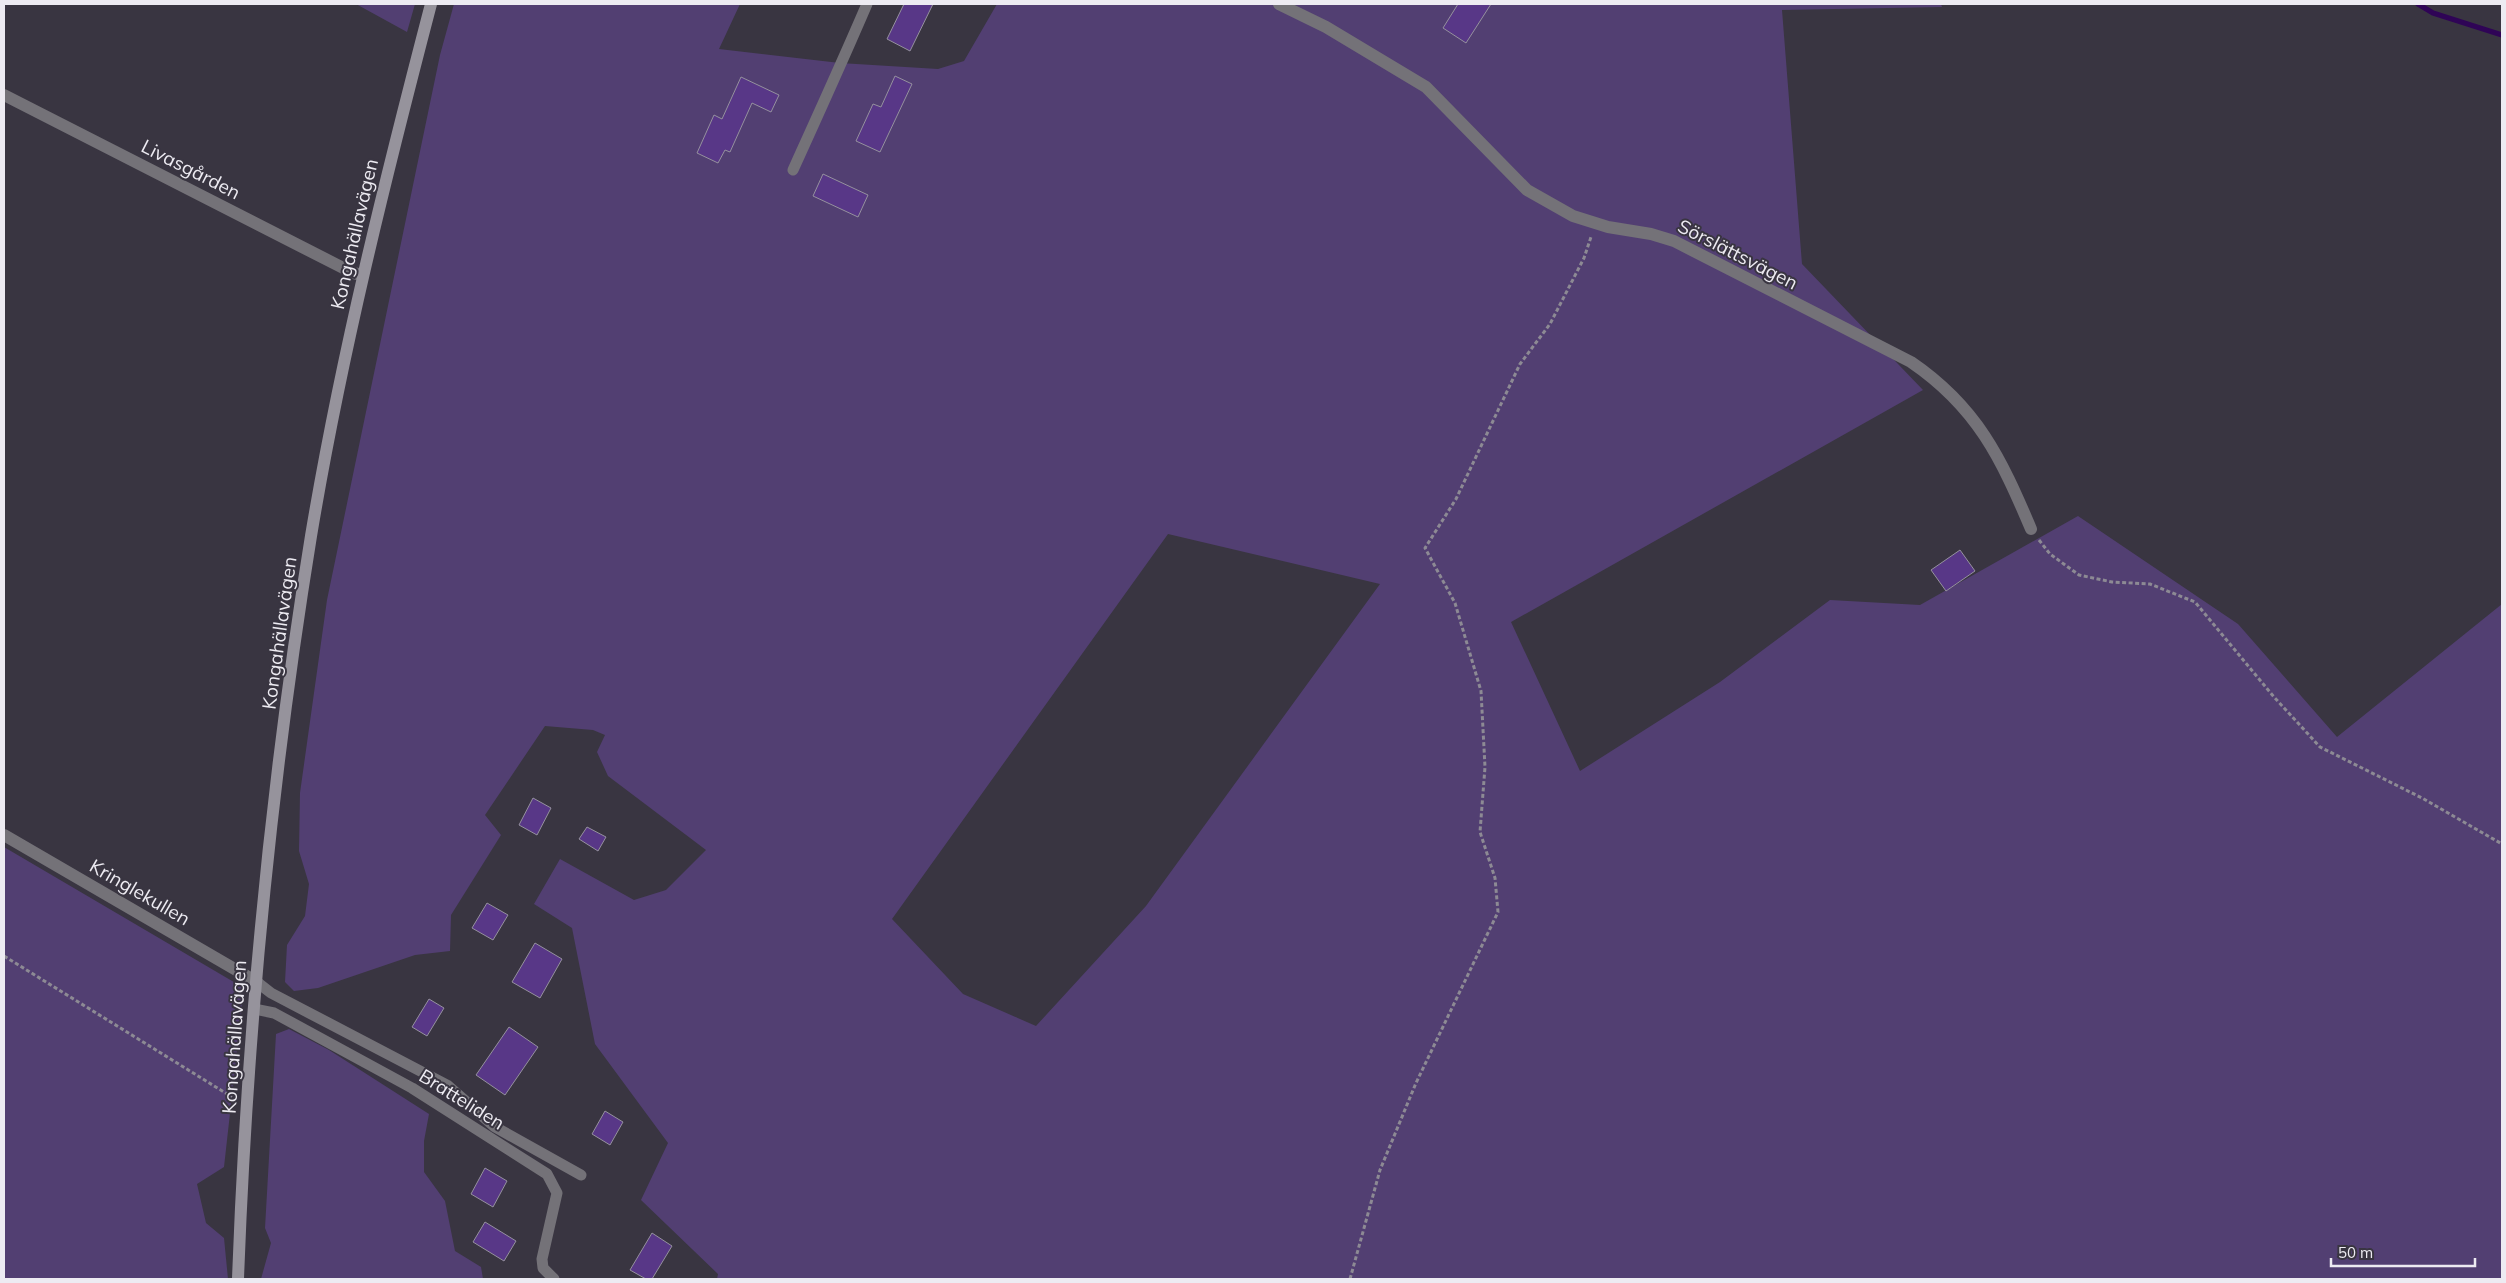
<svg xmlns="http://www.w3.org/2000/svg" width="2506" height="1283" viewBox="0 0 2506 1283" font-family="Mulish,sans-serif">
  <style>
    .green { fill: #523f72; fill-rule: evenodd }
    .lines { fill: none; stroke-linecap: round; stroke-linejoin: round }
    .stream { stroke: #2f0456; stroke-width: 5.5 }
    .building { fill: #583787; stroke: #95919e }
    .path { stroke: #8d8a94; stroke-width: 3; stroke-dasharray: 4 2.5; stroke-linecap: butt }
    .service { stroke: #747278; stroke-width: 11 }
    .minor { stroke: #747278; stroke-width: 12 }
    .secondary { stroke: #96939c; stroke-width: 12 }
    .labels { text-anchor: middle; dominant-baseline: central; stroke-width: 4; stroke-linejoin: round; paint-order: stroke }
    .street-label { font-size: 19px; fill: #edebf2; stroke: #393541 }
  </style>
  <rect width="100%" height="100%" fill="#393541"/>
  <path class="green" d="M356,4H415L407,32Z
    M454,4H740L719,49L840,63L938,69L964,61L997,4H1941L1942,7L1782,10L1802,264L1923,390L1511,622L1580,771L1720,682L1830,600L1920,605L2078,516L2238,624L2337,737L2502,604V1279H717L718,1274L641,1200L668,1143L595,1044L572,928L534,904L560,859L634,900L666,890L706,850L608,776L597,752L605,735L593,730L545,726L485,815L501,835L451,915L450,951L415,955L318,988L294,991L285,982L287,945L305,916L309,884L299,851L300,793L327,600L440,55ZM1168,534L1380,584L1146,906L1036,1026L963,994L892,919Z
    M4,847L244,988L224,1167L197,1184L206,1223L224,1238L228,1279H4Z
    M289,1029L329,1050L429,1114L424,1141V1172L445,1201L455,1251L481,1267L483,1279H261L271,1243L265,1228L276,1034Z"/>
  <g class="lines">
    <path class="stream" d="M2418,4L2433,13L2502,35"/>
  </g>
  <path class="building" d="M904,4H933L910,51L887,39Z
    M1458,4H1491L1466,43L1443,28Z
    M895,76L912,84L880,152L856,141L873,104L881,107Z
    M741,77L779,95L771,112L752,103L730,152L725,150L718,163L697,153L714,115L722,119Z
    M823,174L868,195L858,217L813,196Z
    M1960,550L1975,571L1946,591L1931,570Z
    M533,798L551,808L537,835L519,825Z
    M587,827L606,837L598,851L579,839Z
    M487,903L508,915L493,940L472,928Z
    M535,943L562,959L540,998L512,982Z
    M429,999L444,1008L427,1036L412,1027Z
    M509,1027L538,1047L505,1095L476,1075Z
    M605,1111L623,1122L610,1145L592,1134Z
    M485,1168L507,1181L493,1207L471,1194Z
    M485,1222L516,1241L504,1261L473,1242Z
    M652,1233L672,1246L652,1279H646L630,1270Z"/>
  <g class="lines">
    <path class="path" d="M2039,540L2050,554L2079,575L2112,582L2150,584L2195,602L2274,697L2320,747L2422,798L2502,844
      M4,956L232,1097
      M1350,1279L1380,1170L1416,1083L1498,912L1495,878L1480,832L1485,767L1481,691L1455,603L1425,548L1456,499L1520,364L1550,324L1584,258L1591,237"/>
    <path class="service" d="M793,170C818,115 843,60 867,4
      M257,982L271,993L447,1085L495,1127L581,1175
      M254,1009L274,1013L412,1088L547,1174L557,1193L542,1259L543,1268L554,1279"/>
    <path class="minor" d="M1279,4L1326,27L1426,87L1527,190L1573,216L1608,227L1651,234L1674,241L1911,362C1977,407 2001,458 2031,529
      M4,95L353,273L363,275
      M4,835L257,982"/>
    <path class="secondary" d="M238,1279C247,1031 271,782 311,536C341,356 385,180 431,4"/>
  </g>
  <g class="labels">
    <g class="street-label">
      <text transform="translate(191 169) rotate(27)">Livasgården</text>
      <text transform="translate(354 234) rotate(-77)">Kongahällavägen</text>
      <text transform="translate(1738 254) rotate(27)">Sörslättsvägen</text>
      <text transform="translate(279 633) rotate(-82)">Kongahällavägen</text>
      <text transform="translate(140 892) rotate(30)">Kringlekullen</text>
      <text transform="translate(234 1037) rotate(-86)">Kongahällavägen</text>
      <text transform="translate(462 1099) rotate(32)">Bratteliden</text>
    </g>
  </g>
  <rect width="2506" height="1283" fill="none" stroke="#edebf2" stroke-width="10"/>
  <path d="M2331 1258v8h144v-8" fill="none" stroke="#edebf2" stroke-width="2.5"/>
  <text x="2338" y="1258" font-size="15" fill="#edebf2" stroke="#393541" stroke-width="4" paint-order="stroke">50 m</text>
</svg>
